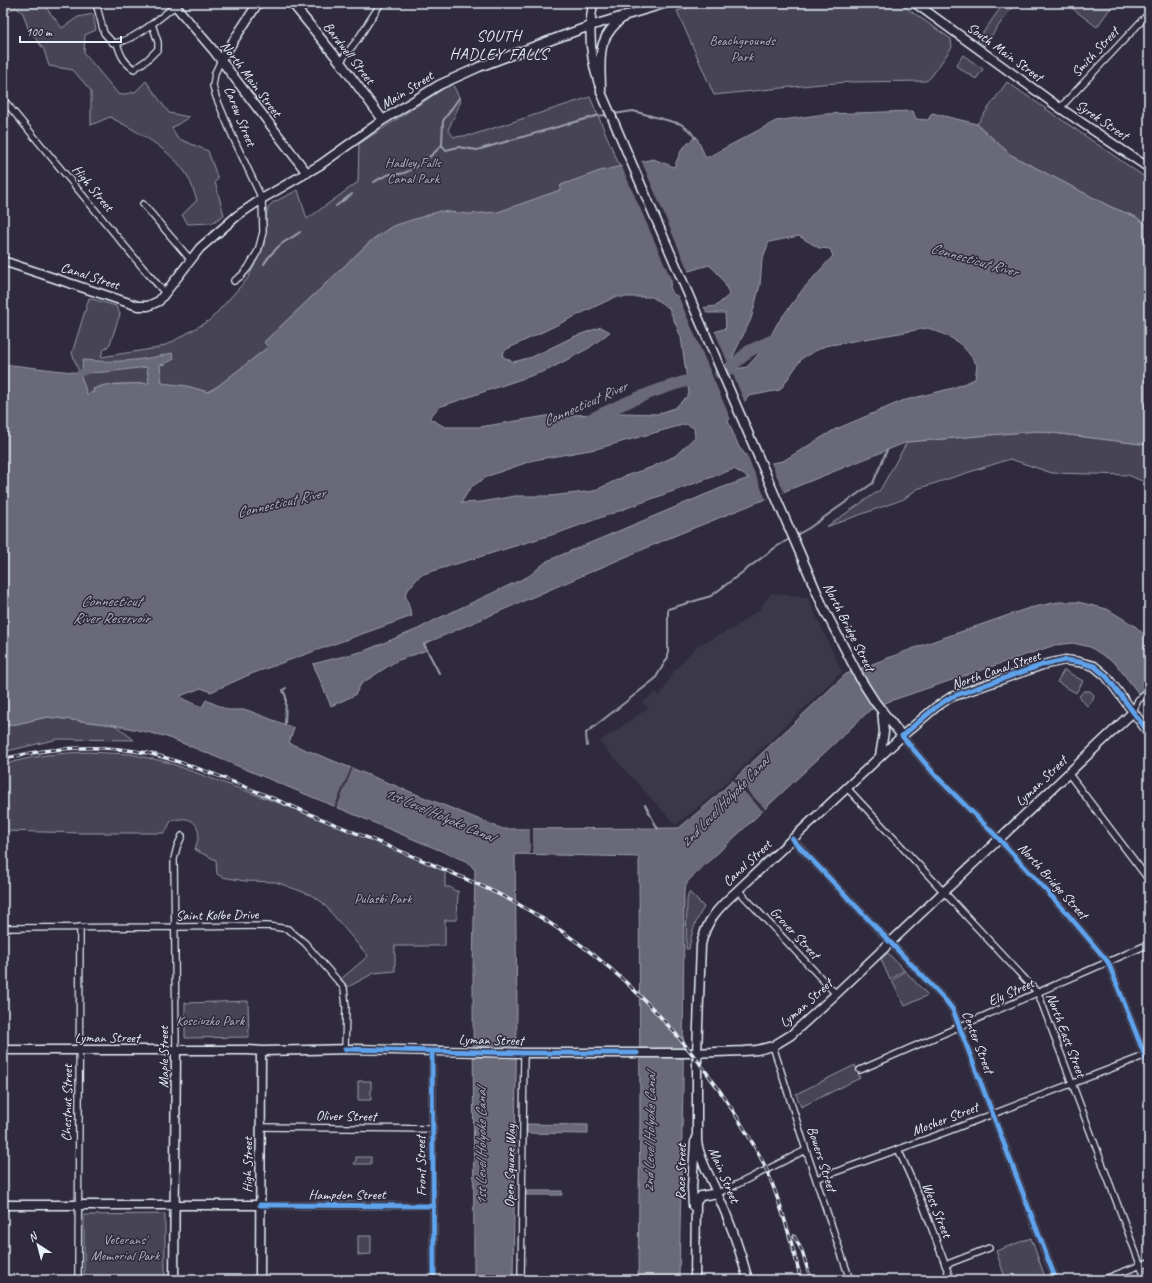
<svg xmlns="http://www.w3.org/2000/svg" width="1152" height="1283" viewBox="0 0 1152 1283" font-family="Caveat,sans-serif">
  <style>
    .built { fill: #3b3749 }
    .green { fill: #464455; stroke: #979aa6 }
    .water { fill: #696978; stroke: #9c9fab; fill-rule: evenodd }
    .pier { fill: #2f2a3d }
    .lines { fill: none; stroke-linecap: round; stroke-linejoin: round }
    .stream { stroke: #9c9fab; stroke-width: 2 }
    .canal { stroke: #696978; stroke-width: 7 }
    .river { stroke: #696978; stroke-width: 12 }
    .street-casing { stroke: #e8f1f8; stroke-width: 8 }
    .secondary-casing { stroke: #e8f1f8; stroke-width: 11 }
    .street { stroke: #2f2a3d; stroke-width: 5.5 }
    .secondary { stroke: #2f2a3d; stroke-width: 8 }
    .rail-casing { stroke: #e8f1f8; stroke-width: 3.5 }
    .rail { stroke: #2f2a3d; stroke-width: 2; stroke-dasharray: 6; stroke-linecap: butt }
    .cycleway-casing { stroke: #2f2a3d; stroke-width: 8 }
    .cycleway { stroke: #60a3ed; stroke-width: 5 }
    .labels { text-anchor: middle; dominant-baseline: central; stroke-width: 3; stroke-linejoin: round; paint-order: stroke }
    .park-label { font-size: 14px; fill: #afb4bf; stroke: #2f2a3d }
    .street-label { font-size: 14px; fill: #e8f1f8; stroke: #2f2a3d }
    .water-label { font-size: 15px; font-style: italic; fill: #afb4be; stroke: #2f2a3d }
    .quarter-label { font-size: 16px; letter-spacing: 1px; fill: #e8f1f8; stroke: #2f2a3d }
  </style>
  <rect width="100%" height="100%" fill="#2f2a3d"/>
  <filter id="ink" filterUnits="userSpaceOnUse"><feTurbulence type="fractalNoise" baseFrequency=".025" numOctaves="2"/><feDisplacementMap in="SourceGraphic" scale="8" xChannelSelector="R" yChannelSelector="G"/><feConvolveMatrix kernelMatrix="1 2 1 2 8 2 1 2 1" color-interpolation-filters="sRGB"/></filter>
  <g filter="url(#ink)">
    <path class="built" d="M771,593L808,598L842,672L713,795L676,825L599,742L648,708L643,703L655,692L659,696L662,692L674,671L698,645L732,629L759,610Z"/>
    <path class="green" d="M3,3H45L44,5L62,28L78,17L93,14L96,30L85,35L84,53L119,95L135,92L146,81L169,113L189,117L172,128L177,138L208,151L218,179L215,182L224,215L212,223L188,224L182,215L197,200C194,193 192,184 188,177C173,150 136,131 110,117L91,125V91L73,70L49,66L44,50L28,28L23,13L15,7L3,16Z
      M703,3H899L951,39L952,47L931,77L926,81L851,82L821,84L714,95L677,11Z
      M1004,3H1015L984,46L977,41Z
      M1065,3H1114L1097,27Z
      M963,55L983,69L976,79L956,66Z
      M1007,82L1149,180V227L1136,217L1111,207L1011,155L977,124Z
      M452,83L461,101L448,130L454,137L472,135L590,97L629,188L583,206L393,226L373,239L264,342L269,347L218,386L208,392C178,384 161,383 130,384C115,384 107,384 93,389L94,392L87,394L72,353L89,298L116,306L120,314L110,344L103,351L101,357L158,348L170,343L210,320L248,278L264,246L267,211L269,207L272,203L298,190L307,219L358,182L359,144Z
      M1037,431L1149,445V484L1128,475L1052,473L1010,459L917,489L904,499L826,527L880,490L907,442Z
      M1064,670L1083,681L1076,693L1057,682Z
      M1084,691H1090L1094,695L1093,700L1087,706L1079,696Z
      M47,717L115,725L134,740L58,739L3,752V727Z
      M87,752L130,754L167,762L314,816L445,870V887H450L455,891H458L457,920H445V946H395V971L374,973L348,987L341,979L368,956L322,902L311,895L276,882L245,881L222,877L217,874L216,860L195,850C196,844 200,837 198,830C194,816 181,818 171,821L165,833H82L3,831V765C30,756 58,753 87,752Z
      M689,892L704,907C696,920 691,933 689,949H686L687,900Z
      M888,953L904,970L890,980L881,959Z
      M905,971L928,995L905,1006L892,981Z
      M248,1001L249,1037L185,1038V1003Z
      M855,1065L860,1078L801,1107L796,1094Z
      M358,1081H371V1100H358Z
      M356,1157H371V1164H354L356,1160Z
      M165,1214V1280H84V1215Z
      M358,1236H371V1254L358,1255Z
      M1031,1238L1046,1280H1006L996,1251Z"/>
    <path class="water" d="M913,111L916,119L928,120L932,113L977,124L1011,155L1111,207L1136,217L1149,227V445L1037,431L907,442L674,536L424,644L427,650L396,661L361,684L355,695L331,706L313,664L364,651L418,629L437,619L529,576L547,561L721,488L749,478L734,469L561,532L420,575L405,594L412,616L251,674L211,692L201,688L180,696L185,700L202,707L206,700L228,710H247L294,728L289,743L503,829L679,828L710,802L846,674L917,647L1029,608L1058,602H1078L1107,609L1135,626L1149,639V707L1115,663L1090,647L1073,643L1055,645L890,701L870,710L688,881L684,891L683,1085L679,1280H638L640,1119L639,857L515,854L517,1010L513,1280H474L473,971L475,870L468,862L197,749L164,736L115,725L47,717L3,727V364L80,373L87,394L94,392L93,389L105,385L149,383L147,369V367L106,372L84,373L82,367L83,360C113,363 143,361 172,353L174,359L163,365L162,364L160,365L162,383L187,386L208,392L218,386L268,347L264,342L373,239L393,226L440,211L468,214L498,212L560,190L561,185L600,171L653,159L674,167L682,149L696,136L706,158L776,121L825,114ZM799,236L819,248L830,249L833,256L803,289L777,324L765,347L747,367L736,369L732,358L751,319L760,285L762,260L769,242ZM709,265C720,274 725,282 729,295L716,306L701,308L673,294L670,287L672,276ZM615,297H652L669,308L681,337L689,394L675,408L657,414L623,413L546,416L480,427H445L429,418L439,407L548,370L589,348L610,332L601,327L573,337L532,357L513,362L502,356L505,350ZM705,313H725L726,328L699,337L692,322ZM928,328C954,338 961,341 977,365L975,379L953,388L902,401L834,430L783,461L755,466L739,447L728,421L749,396L780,390L802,358L825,346ZM686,424L694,428L695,437L675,456L652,467L625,476L594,491L550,496H515L481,502L461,503L471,487L488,476L534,460L596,449Z
      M527,1124L588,1125V1134L527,1133Z
      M526,1191H562V1195H526Z"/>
    <path class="pier" d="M641,160L689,273L674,277L673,283L621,165Z
      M677,293L701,306H703L707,315L695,323L700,334L714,330L745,403L731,420Z
      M745,451L756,463L770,461L784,492L766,499Z
      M352,766L353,767L336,809L334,808Z
      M734,777L765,809L763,811L732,779Z
      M530,828H533V854H530Z"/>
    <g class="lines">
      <path class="stream" d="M459,98L443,121L442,145L446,150L458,147L477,150L596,116L607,115
        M614,114L633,111L681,124L691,132L695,138
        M374,182C379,179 385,175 391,174C396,174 398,175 404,173C416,169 433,155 442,145
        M336,206L352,194
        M264,264C268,257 277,247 284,242C289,239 295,236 300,232
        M795,536L809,528L873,483L887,450
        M424,644L439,673
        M285,725L286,697L283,690L286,688
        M587,746L586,733L655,679L668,657V609L711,596L776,547L791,538
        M645,805L658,829"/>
      <path class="canal" d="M80,373L92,369"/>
      <path class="river" d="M720,373L725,372L749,351L782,336
        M589,420C625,402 663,386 702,377"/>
      <g class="street-casing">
        <path id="street" d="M96,3L104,33L113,43C131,43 160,18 175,6
          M117,43C120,54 124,63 134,69L147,60L158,49V42L152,24
          M221,60L215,73L213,86L216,97L232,135L262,199L263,232L258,251L248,268L241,276L234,281
          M340,62L358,39L381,3
          M3,99L143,268L165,293
          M1060,108L1149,13
          M143,204L190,259
          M1133,712L1138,700L1149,692
          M902,736L936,776L999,839L1065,911L1108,962L1149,1066
          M1068,773L1149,880
          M847,788L1038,993L1146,1280
          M792,839L947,1002L953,1010L1056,1280
          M738,890L836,994
          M3,928L176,927L268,926L288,929L305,943L344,988L346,1007L345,1049
          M773,1046L806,1150L850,1280
          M176,1049L174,859L177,847L182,836
          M432,1051L434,1280
          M860,1070L1149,944
          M260,1127L433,1129
          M898,1149L923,1205L951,1280
          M816,1179L946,1132L1149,1054
          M718,1193L738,1184L806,1150
          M260,1205L434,1206
          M945,1265L989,1248
          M78,1280L80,927
          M521,1280L524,1053
          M1102,1280L1149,1262"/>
      </g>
      <g class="secondary-casing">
        <path id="secondary" d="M173,3L214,51L307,173
          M292,3L340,62L383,120
          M593,3C588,31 590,57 599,84
          M915,3L1060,108L1149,168
          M626,15C594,39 601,57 601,92L824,609L861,680L875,702L902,736
          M221,60L258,3
          M3,261L138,306H148L159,301L200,248L238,215L265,197L320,165L383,120L439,85L479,67L554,39L590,26L667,3
          M880,756L884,732L882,710
          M3,1050H248L263,1051L352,1049L524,1053H690L744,1051L757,1050L773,1046L791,1035L836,994L1133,712
          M3,1205H260
          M693,1206L692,1187L695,1142
          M174,1280L176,1049
          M260,1280L261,1051
          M695,1280L696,1202L701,1196L718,1193
          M748,1280C740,1250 730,1221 717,1193C710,1176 699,1159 697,1141V1053L701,945C706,920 719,907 738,890L902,736L936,707L951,697L1042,665L1065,660L1079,662L1094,666L1106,676L1149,733"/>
      </g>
      <use href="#street" class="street"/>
      <use href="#secondary" class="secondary"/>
      <g class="rail-casing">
        <path id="rail" d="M3,759C50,747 99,744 147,753C170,758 193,767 216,775C248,788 280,801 312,815C347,829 382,844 417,858C450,872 484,886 516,903C607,953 682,1029 737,1117C748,1135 759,1152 767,1171C782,1206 792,1243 801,1280
          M794,1236L802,1251L811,1280"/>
      </g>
      <use href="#rail" class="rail"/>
      <g class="cycleway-casing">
        <path id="cycleway" d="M1149,733L1106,676L1094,666L1079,662L1065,660L1042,665L951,697L936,707L902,736L936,776L999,839L1065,911L1108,962L1149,1066
          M792,839L947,1002L953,1010L1056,1280
          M345,1049L524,1053H637
          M432,1051L434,1280
          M260,1205L434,1206"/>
      </g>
      <use href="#cycleway" class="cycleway"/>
    </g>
  </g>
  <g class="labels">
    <g class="park-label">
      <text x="742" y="40">Beachgrounds<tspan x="742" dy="16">Park</tspan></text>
      <text x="413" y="162">Hadley Falls<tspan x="413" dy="16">Canal Park</tspan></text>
      <text x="383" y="898">Pulaski Park</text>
      <text x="210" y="1020">Kosciuzko Park</text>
      <text x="125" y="1239">Veterans'<tspan x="125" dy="16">Memorial Park</tspan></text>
    </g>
    <g class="street-label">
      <text transform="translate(1005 52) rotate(36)">South Main Street</text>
      <text transform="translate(1095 52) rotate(-47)">Smith Street</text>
      <text transform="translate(349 53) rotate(52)">Bardwell Street</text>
      <text transform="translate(251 79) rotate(53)">North Main Street</text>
      <text transform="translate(407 90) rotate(-32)">Main Street</text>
      <text transform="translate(240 116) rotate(68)">Carew Street</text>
      <text transform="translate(1102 120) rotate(34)">Syrek Street</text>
      <text transform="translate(93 188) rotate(50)">High Street</text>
      <text transform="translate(90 276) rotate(18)">Canal Street</text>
      <text transform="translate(849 627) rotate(63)">North Bridge Street</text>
      <text transform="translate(996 670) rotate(-19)">North Canal Street</text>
      <text transform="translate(1041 781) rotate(-44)">Lyman Street</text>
      <text transform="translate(747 863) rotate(-43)">Canal Street</text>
      <text transform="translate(1053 881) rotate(48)">North Bridge Street</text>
      <text transform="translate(217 915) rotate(-1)">Saint Kolbe Drive</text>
      <text transform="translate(795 933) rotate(47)">Grover Street</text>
      <text transform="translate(1011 992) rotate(-24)">Ely Street</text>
      <text transform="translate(806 1003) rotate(-42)">Lyman Street</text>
      <text transform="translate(1066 1035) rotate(69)">North East Street</text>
      <text x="107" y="1037">Lyman Street</text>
      <text transform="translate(491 1040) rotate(1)">Lyman Street</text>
      <text transform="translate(978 1042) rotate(69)">Center Street</text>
      <text transform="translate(163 1057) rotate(-90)">Maple Street</text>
      <text transform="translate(67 1103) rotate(-89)">Chestnut Street</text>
      <text transform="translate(346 1116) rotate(1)">Oliver Street</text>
      <text transform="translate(945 1119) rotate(-21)">Mosher Street</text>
      <text transform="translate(822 1159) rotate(72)">Bowers Street</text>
      <text transform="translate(247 1165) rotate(-90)">High Street</text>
      <text transform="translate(421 1166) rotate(-91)">Front Street</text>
      <text transform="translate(510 1166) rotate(-89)">Open Square Way</text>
      <text transform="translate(681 1172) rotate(-89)">Race Street</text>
      <text transform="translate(724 1175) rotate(67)">Main Street</text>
      <text x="347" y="1194">Hampden Street</text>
      <text transform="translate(937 1210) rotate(68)">West Street</text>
    </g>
    <g class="water-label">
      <text transform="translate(974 260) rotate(16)">Connecticut River</text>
      <text transform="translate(585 404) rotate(-24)">Connecticut River</text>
      <text transform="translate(281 503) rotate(-13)">Connecticut River</text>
      <text x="111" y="601">Connecticut<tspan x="111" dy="17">River Reservoir</tspan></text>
      <text transform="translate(725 802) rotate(-46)">2nd Level Holyoke Canal</text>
      <text transform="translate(439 815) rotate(23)">1st Level Holyoke Canal</text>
      <text transform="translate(650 1133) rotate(-89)">2nd Level Holyoke Canal</text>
      <text transform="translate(481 1147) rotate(-90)">1st Level Holyoke Canal</text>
    </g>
    <g class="quarter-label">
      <text x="499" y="36">SOUTH<tspan x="499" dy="18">HADLEY FALLS</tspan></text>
    </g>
  </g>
  <rect width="1152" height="1283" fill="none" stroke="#2f2a3d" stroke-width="16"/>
  <rect x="8" y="8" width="1136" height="1267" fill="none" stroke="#e8f1f8" stroke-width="1.5" filter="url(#ink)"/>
  <g transform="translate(38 1245) rotate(324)" stroke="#2f2a3d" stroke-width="3" paint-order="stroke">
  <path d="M0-3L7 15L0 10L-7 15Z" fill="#e8f1f8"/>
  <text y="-6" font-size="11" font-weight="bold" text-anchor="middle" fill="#e8f1f8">N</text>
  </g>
  <path d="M20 36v6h101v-6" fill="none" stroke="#e8f1f8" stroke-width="2"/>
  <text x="26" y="36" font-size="12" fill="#e8f1f8" stroke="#2f2a3d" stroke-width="3" paint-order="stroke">100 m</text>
</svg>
